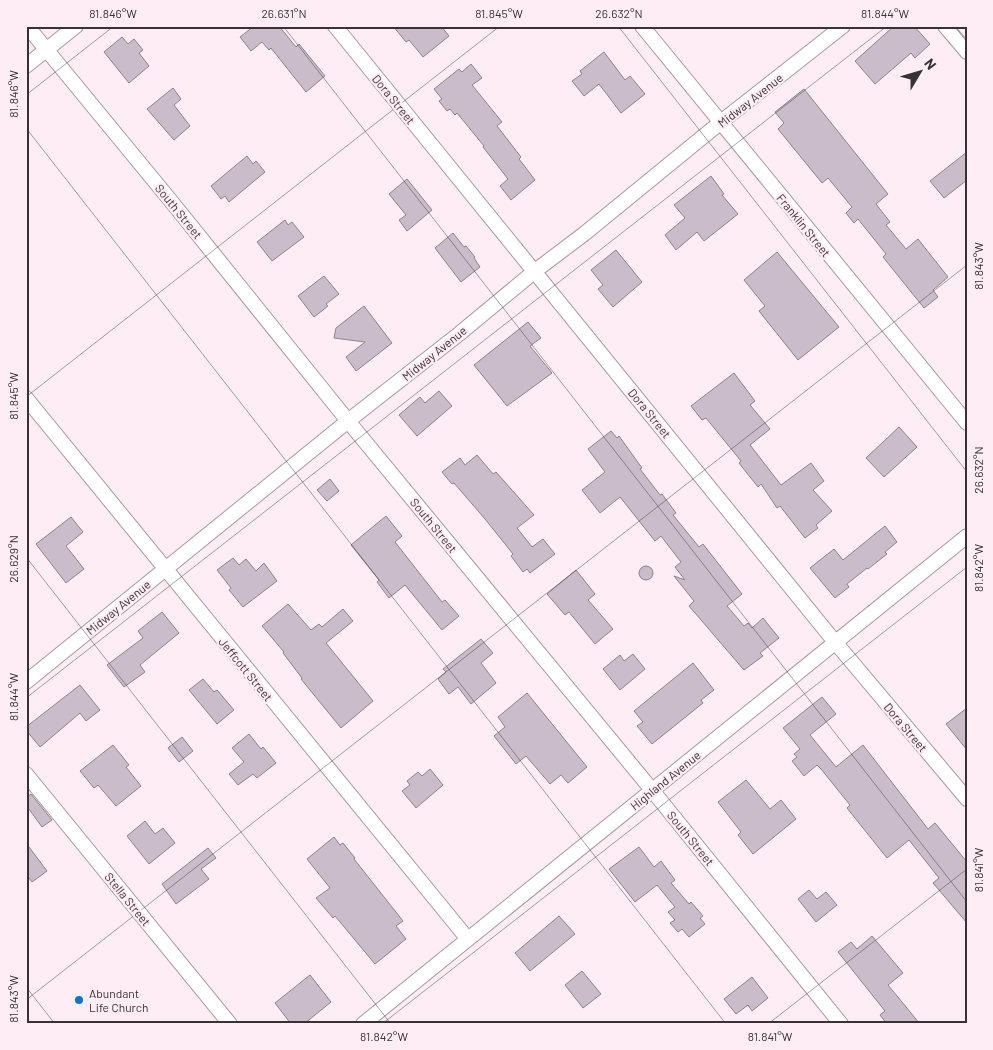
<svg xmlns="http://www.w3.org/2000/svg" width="993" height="1050" viewBox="0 0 993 1050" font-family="Barlow,sans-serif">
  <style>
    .building { fill: #cabdc9; stroke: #8e828c }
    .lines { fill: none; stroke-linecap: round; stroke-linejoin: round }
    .minor-casing { stroke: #a8989e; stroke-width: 16 }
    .minor { stroke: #fff; stroke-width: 14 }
    .ticks { fill: none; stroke: #393235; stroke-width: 1; stroke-opacity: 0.45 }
    .poi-dot { fill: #1074bf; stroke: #feedf4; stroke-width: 2 }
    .labels { text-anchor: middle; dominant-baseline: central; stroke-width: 4.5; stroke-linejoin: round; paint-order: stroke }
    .street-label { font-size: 12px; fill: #393235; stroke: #feedf4 }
    .poi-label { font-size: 12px; fill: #393235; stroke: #feedf4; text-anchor: start }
    .neatline { fill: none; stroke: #393235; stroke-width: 2 }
    .ticks-label { font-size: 12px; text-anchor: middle; fill: #393235 }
  </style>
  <rect width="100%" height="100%" fill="#feedf4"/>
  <path class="building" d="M254,26H279L296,47L299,44L325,76L306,92L271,48L269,50L262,42L251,51L240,37Z
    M393,26H441L449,36L423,57L409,40L406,42Z
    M894,26H914L930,44L915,58L911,53L875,84L855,61Z
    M122,37L128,44L134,39L143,50L139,53L149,66L129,83L104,52Z
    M604,52L625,80L630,76L645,94L621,113L599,84L584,96L572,81L582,74L580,71Z
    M471,64L482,78L472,85L502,122L497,126L521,157L519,159L535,180L511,200L500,186L508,179L483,147L484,146L457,113L455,115L450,109L447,111L439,101L442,99L434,89L459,69L462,72Z
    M173,88L181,99L174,105L190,126L174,140L147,109Z
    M804,89L888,194L876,204L890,222L886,225L906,249L918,239L948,277L933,290L938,297L924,308L883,257L886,254L858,219L854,223L846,213L852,207L828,178L822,183L778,129L784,123L775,112Z
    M967,152V180L944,198L930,181Z
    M247,156L253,164L256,161L265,172L229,202L225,196L221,199L211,186Z
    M711,176L724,194L722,195L738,214L704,241L697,232L676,250L665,235L685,218L674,205Z
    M407,179L432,210L407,231L399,220L406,215L389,194Z
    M285,220L288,225L292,222L304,237L272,261L257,242Z
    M453,233L464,247L466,246L475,257L474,258L480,267L461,282L435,248Z
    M616,250L642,282L613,307L598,289L603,285L591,270Z
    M777,252L839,327L798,360L759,311L765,306L744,280Z
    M324,276L339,294L326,304L328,306L314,317L298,296Z
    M364,306L392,343L356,371L346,357L365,342L334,338L336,328Z
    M528,322L541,338L530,346L552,373L507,406L474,365Z
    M734,373L755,401L750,405L770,429L750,445L781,485L811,463L824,481L813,490L832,511L816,525L818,528L805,538L780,506L777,508L761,484L758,487L739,463L741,461L706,418L702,420L691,406Z
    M439,391L452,406L417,436L399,415L420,397L425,403Z
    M899,427L917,447L884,477L866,458Z
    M611,431L617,438L619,436L642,468L640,469L660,495L662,494L676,513L673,515L699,547L703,544L742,594L727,606L744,626L748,623L752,628L763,618L779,638L760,653L763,656L744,670L689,606L694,601L674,576L685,580L675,567L681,562L661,536L655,541L620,497L600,513L582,490L605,472L588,449Z
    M477,455L493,474L496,472L534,515L517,528L532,547L543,539L555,554L530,573L527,569L523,572L511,556L513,554L485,519L454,483L452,484L442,472L460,458L465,465Z
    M330,479L339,491L327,501L317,490Z
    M386,516L402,536L395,542L442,602L445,600L459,616L442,630L405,585L389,598L377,582L379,580L351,545Z
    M71,517L83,532L66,546L84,569L66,583L36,544Z
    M885,526L897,542L885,552L887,554L868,569L867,568L847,584L849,587L835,598L810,568L834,549L843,560Z
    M233,558L239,565L246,559L256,571L264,563L277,581L243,607L229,590L231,588L217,570Z
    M639 573a7 7 0 1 1 14 0a7 7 0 1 1-14 0Z
    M576,570L595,594L588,600L613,629L595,644L569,612L565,615L547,594Z
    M288,604L311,630L319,624L322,627L343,609L353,621L326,643L373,701L341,728L301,679L302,678L283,653L284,652L262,626Z
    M162,612L179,633L140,665L145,672L124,687L107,665L143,638L138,631Z
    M481,639L493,653L481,663L496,683L471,704L458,687L449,694L438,679L446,672L443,669Z
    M633,654L645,669L620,690L603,669L620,655L624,661Z
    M693,663L714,690L701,700L703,703L652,744L637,726L643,722L634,711Z
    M203,679L214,692L217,690L234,710L217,724L189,690Z
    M80,685L100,710L86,721L80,713L40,747L26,730V727Z
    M527,693L587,767L568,783L561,775L550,784L526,756L516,764L494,736L505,727L498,717Z
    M822,697L836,714L810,735L836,767L863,745L928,829L935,823L967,862V923L933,883L939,878L909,840L887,858L847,808L850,805L821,769L817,765L804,776L792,761L797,757L794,754L800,749L783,728Z
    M967,708V750L946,724Z
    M249,734L261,749L263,747L276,763L257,778L253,774L238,785L229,774L244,762L232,748Z
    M182,737L193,751L179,762L168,748Z
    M113,745L129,765L126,767L141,786L116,806L98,785L94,788L80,771Z
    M430,769L443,785L416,808L402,791L410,785L407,781L418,772L422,776Z
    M746,780L770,809L781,800L796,819L753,854L738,835L741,832L718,802Z
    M31,794L52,820L42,827L26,805V798Z
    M145,821L155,834L163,828L175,843L149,864L127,836Z
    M334,837L340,845L343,843L355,858L354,859L403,921L396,926L406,939L375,964L335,916L333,918L316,898L330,888L307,859Z
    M26,843L47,871L32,882L26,874Z
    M639,847L654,867L661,861L675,880L671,883L689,904L691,902L703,916L700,918L705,924L689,937L682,929L678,932L670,923L675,920L668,912L675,907L657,885L635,902L609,869Z
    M208,848L216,858L201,869L209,879L176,904L162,884Z
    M809,890L817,899L826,892L837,905L816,922L798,899Z
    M559,916L575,934L530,971L515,953Z
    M872,936L903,973L888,985L920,1024H887L880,1015L885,1011L838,952L851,942L857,949Z
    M582,971L601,994L583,1008L565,985Z
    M310,975L331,1002L304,1024H291L275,1003Z
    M752,977L768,998L752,1011L748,1005L736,1014L724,999Z"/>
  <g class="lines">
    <g class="minor-casing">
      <path id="minor" d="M27,26L175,206L348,421L652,790L841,1024
        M335,26L835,642L967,799
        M642,26L967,423
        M945,26L967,52
        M26,66L76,26
        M26,398L467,938
        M26,682L348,421L459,334L535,271L584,234L721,122L843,26
        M26,774L230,1024
        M363,1024L967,536"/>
    </g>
    <use href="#minor" class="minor"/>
  </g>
  <path class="ticks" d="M283,26L967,902M618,26L967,472M954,26L967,42M26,95L114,26M26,128L726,1024M26,397L500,26M26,557L391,1024M26,698L887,26M26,987L55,1024M26,1000L967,265M382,1024L967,567M768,1024L967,869"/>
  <circle class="poi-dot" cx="79" cy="1000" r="5"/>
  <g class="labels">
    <g class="street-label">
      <text transform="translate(394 99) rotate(51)">Dora Street</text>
      <text transform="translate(750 100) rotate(-38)">Midway Avenue</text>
      <text transform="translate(179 211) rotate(51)">South Street</text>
      <text transform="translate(804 225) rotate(51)">Franklin Street</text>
      <text transform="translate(434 353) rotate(-39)">Midway Avenue</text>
      <text transform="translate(650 413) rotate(51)">Dora Street</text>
      <text transform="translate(434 525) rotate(51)">South Street</text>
      <text transform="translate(118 607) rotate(-39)">Midway Avenue</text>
      <text transform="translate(246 669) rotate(51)">Jeffcott Street</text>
      <text transform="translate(906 727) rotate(50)">Dora Street</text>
      <text transform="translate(665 780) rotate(-39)">Highland Avenue</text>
      <text transform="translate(691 838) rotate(51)">South Street</text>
      <text transform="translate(128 899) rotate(51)">Stella Street</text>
    </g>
    <g class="poi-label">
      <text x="89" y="993">Abundant<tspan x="89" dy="14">Life Church</tspan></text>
    </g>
  </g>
  <rect width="993" height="1050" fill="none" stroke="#feedf4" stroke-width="55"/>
  <g transform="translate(920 72) rotate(52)" stroke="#feedf4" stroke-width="4" paint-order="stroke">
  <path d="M0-4L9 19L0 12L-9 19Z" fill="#393235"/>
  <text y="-8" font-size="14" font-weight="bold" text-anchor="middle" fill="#393235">N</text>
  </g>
  <rect x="28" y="28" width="938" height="994" class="neatline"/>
  <g class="ticks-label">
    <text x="113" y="18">81.846°W</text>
    <text x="284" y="18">26.631°N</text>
    <text x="499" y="18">81.845°W</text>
    <text x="619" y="18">26.632°N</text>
    <text x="885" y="18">81.844°W</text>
    <text transform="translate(14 94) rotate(-90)" y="4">81.846°W</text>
    <text transform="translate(979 266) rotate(-90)" y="4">81.843°W</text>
    <text transform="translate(14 396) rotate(-90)" y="4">81.845°W</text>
    <text transform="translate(979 470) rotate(-90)" y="4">26.632°N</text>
    <text transform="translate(14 559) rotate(-90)" y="4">26.629°N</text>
    <text transform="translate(979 568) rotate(-90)" y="4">81.842°W</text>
    <text transform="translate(14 697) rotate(-90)" y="4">81.844°W</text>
    <text transform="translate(979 870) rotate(-90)" y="4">81.841°W</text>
    <text transform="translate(14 999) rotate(-90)" y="4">81.843°W</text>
    <text x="384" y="1041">81.842°W</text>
    <text x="770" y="1041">81.841°W</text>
  </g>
</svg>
